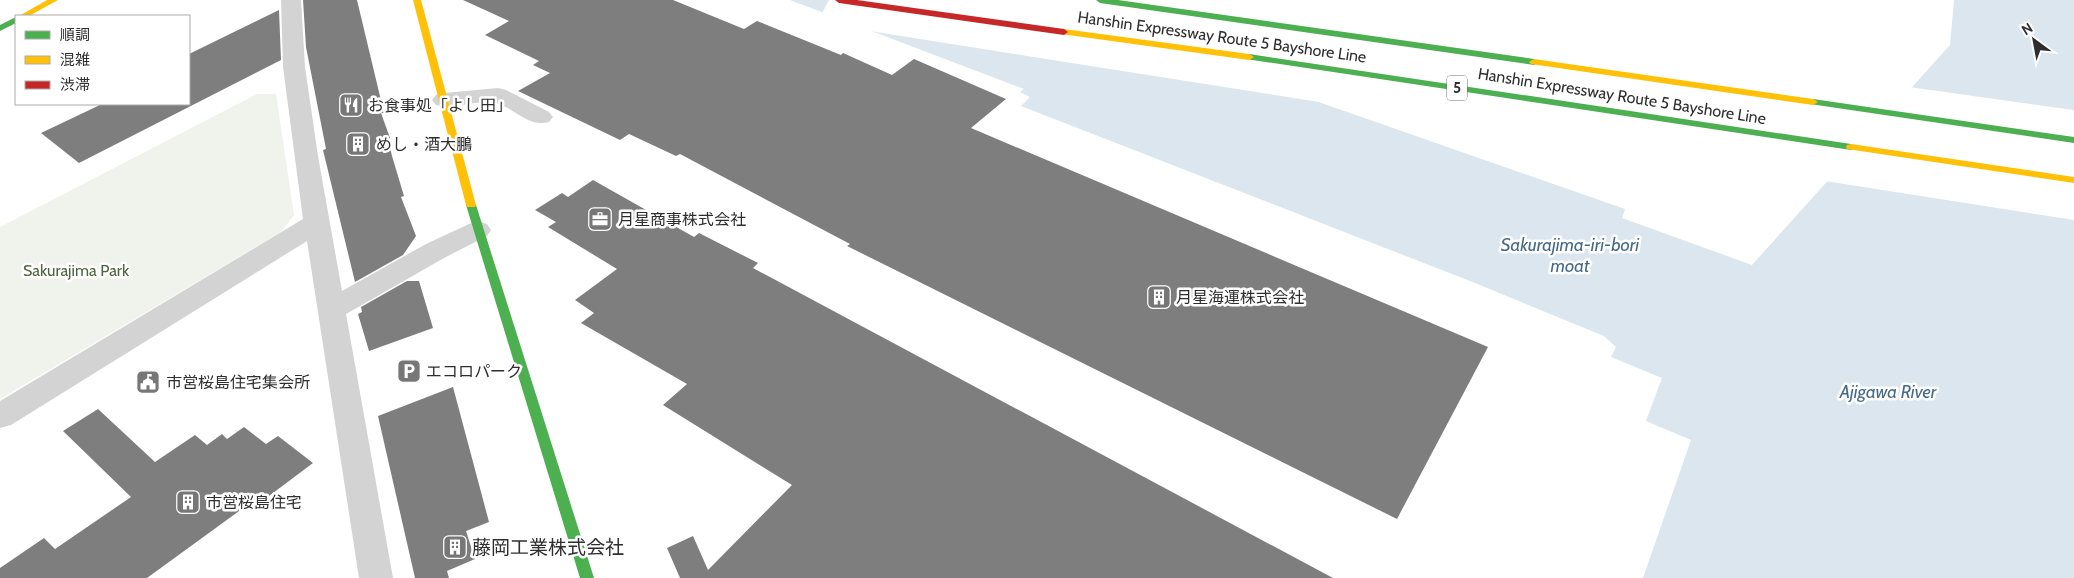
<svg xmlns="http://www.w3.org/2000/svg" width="2074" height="578" viewBox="0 0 2074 578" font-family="Cabin,'Noto Sans JP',sans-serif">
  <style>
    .green { fill: #f0f3ec }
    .water { fill: #dbe6ef }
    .pier { fill: #fff }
    .building { fill: #7e7e7e }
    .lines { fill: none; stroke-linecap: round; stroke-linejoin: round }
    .street { fill: #d3d3d3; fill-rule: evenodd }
    .fast { fill: #4caf50; fill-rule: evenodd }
    .slow { fill: #ffc107; fill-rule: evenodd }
    .jam { fill: #c62828; fill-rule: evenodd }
    .labels { text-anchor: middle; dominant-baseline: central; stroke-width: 5; stroke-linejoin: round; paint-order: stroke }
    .shield { fill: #fff; stroke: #6d6d6d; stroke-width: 1 }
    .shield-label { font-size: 15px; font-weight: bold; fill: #2e2e2e }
    .street-label { font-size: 16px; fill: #2e2e2e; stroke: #fff }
    .poi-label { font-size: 16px; fill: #2e2e2e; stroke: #fff; text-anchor: start }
    .park-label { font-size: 16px; fill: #4f6540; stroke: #fff }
    .water-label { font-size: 18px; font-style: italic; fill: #456a87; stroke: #fff }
    .near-poi-label { font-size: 19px; fill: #2e2e2e; stroke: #fff; text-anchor: start }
  </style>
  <rect width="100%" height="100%" fill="#fff"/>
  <path class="green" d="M257,94H276L294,215L281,232L0,399V227Z"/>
  <path class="water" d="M790,0H1027L1625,209L1622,218L1752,265L1950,45L1954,0H2074V578H1643L1691,440L1646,421L1662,378L1611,357L1616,347L1604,336L1470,281L1021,106L1030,97L1020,92L1024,89Z"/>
  <path class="pier" d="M829,0H1034L1332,104L863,30L821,15Z
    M1909,87L2074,110V220L1825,181Z"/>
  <path class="building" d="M303,0H357L384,113H381L390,138L388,139L392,156L404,196L401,197L416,236L403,255L355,282L323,150L326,149L306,47Z
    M463,0H673L744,29L757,21L841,55L843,53L892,75L914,59L1006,99L971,128L1488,347L1397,519L847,246L850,244L680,154L676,156L629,134L620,140L518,91L550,73L533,65L539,61L485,35L509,21Z
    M279,10L281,60L79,163L41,133L102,104H189V54Z
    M593,180L694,237L699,233L758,263L753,268L1333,578H680L667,548L693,536L708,570L792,485L663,405L687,384L581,323L594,313L575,300L617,269L548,227L556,222L535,210L562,193L568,197Z
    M407,281H419L433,328L369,351L358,314L362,312L361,307Z
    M453,387L489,522L466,531L475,559L447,571L449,578H415L378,416Z
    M98,409L155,462L195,435L207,445L222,434L227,439L244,427L266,444L278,436L313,463L261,502L257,498L147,578H0V568L44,538L55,549L131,497L63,431Z"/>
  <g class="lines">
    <path class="street" d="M281,0H301L305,67L318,156L342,291L426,244L469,224L478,221L487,224L491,230L487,236L444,258L346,314L393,578H359L307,241L11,425L0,428V401L303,219L283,67Z
      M498,88L506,90L549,112L553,117L549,122C528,128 514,107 495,103C480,99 455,110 436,105L432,100L436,95L444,93Z"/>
    <path class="fast" d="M1096,0H1118L1534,59L1539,62L1534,65L1100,3Z
      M16,17V23L0,31V25Z
      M1249,54L1851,144L1856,147L1851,150L1246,59L1244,57Z
      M1813,99L2074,137V143L1810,104V100Z
      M471,201L476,205L594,578H580L466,205Z"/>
    <path class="slow" d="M47,0H58L29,16H19Z
      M413,0H421L476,205L475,207H467L466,205Z
      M1064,29L1249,54L1254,57L1249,60L1061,34L1060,32Z
      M1534,59L1813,99L1818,102L1813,105L1531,64L1529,62Z
      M1851,144L2074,177V183L1847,149L1846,147L1847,145Z"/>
    <path class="jam" d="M835,0H857L1064,29L1068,32L1064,35L839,3Z"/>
  </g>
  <defs>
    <g id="restaurant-square" transform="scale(1.25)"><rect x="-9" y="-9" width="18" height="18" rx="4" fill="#777" stroke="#fff"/><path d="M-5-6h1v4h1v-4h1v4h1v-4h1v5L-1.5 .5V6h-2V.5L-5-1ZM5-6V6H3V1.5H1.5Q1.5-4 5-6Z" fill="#fff"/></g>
    <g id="building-square" transform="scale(1.25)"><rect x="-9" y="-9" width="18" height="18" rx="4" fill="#777" stroke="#fff"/><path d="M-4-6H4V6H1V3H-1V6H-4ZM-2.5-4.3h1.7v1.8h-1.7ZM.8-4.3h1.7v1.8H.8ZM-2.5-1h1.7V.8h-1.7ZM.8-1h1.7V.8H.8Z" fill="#fff"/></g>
    <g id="office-square" transform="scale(1.25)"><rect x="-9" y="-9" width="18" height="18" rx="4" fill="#777" stroke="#fff"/><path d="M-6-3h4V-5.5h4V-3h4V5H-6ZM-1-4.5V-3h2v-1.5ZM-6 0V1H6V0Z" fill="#fff"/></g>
    <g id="parking-square" transform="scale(1.25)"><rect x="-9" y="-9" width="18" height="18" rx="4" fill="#777" stroke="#fff"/><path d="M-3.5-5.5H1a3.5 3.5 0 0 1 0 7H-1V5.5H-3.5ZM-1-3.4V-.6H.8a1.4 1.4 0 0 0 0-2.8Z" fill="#fff"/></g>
    <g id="civic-square" transform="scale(1.25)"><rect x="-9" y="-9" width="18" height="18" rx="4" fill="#777" stroke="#fff"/><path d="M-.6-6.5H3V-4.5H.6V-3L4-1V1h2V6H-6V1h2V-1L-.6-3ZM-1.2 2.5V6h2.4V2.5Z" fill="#fff"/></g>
  </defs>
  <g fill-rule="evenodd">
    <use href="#restaurant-square" x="351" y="105"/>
    <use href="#building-square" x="358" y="144"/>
    <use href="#office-square" x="600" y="219"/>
    <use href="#building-square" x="1159" y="297"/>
    <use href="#parking-square" x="409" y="371"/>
    <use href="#civic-square" x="148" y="382"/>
    <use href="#building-square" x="188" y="502"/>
    <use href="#building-square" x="455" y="547"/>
  </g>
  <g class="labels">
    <rect class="shield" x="1447" y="75.5" width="20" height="25" rx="4"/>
    <g class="shield-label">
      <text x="1457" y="88">5</text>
    </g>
    <g class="street-label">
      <text transform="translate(1222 37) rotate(8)">Hanshin Expressway Route 5 Bayshore Line</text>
      <text transform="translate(1622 96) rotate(9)">Hanshin Expressway Route 5 Bayshore Line</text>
    </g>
    <g class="poi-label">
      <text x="368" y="105">お食事処「よし田」</text>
      <text x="376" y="144">めし・酒大鵬</text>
      <text x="618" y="219">月星商事株式会社</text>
      <text x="1176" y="297">月星海運株式会社</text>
      <text x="426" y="371">エコロパーク</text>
      <text x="166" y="382">市営桜島住宅集会所</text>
      <text x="206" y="502">市営桜島住宅</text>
    </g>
    <g class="park-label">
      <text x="76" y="270">Sakurajima Park</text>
    </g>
    <g class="water-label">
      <text x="1570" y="245">Sakurajima-iri-bori<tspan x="1570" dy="21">moat</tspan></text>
      <text x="1888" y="392">Ajigawa River</text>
    </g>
    <g class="near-poi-label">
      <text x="472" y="547">藤岡工業株式会社</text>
    </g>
  </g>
  <rect x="15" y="15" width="175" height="90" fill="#ffffff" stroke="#ababab"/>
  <rect x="25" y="31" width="25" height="8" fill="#4caf50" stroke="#ababab"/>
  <text x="60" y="40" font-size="15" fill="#2e2e2e">順調</text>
  <rect x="25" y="56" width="25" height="8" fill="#ffc107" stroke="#ababab"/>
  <text x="60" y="65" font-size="15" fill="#2e2e2e">混雑</text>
  <rect x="25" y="81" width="25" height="8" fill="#c62828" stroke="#ababab"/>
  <text x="60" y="90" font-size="15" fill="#2e2e2e">渋滞</text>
  <g transform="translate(2034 40) rotate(328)" stroke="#ffffff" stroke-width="4" paint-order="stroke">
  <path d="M0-4L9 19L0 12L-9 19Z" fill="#2e2e2e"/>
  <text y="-8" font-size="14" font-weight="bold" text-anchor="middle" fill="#2e2e2e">N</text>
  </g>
</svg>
